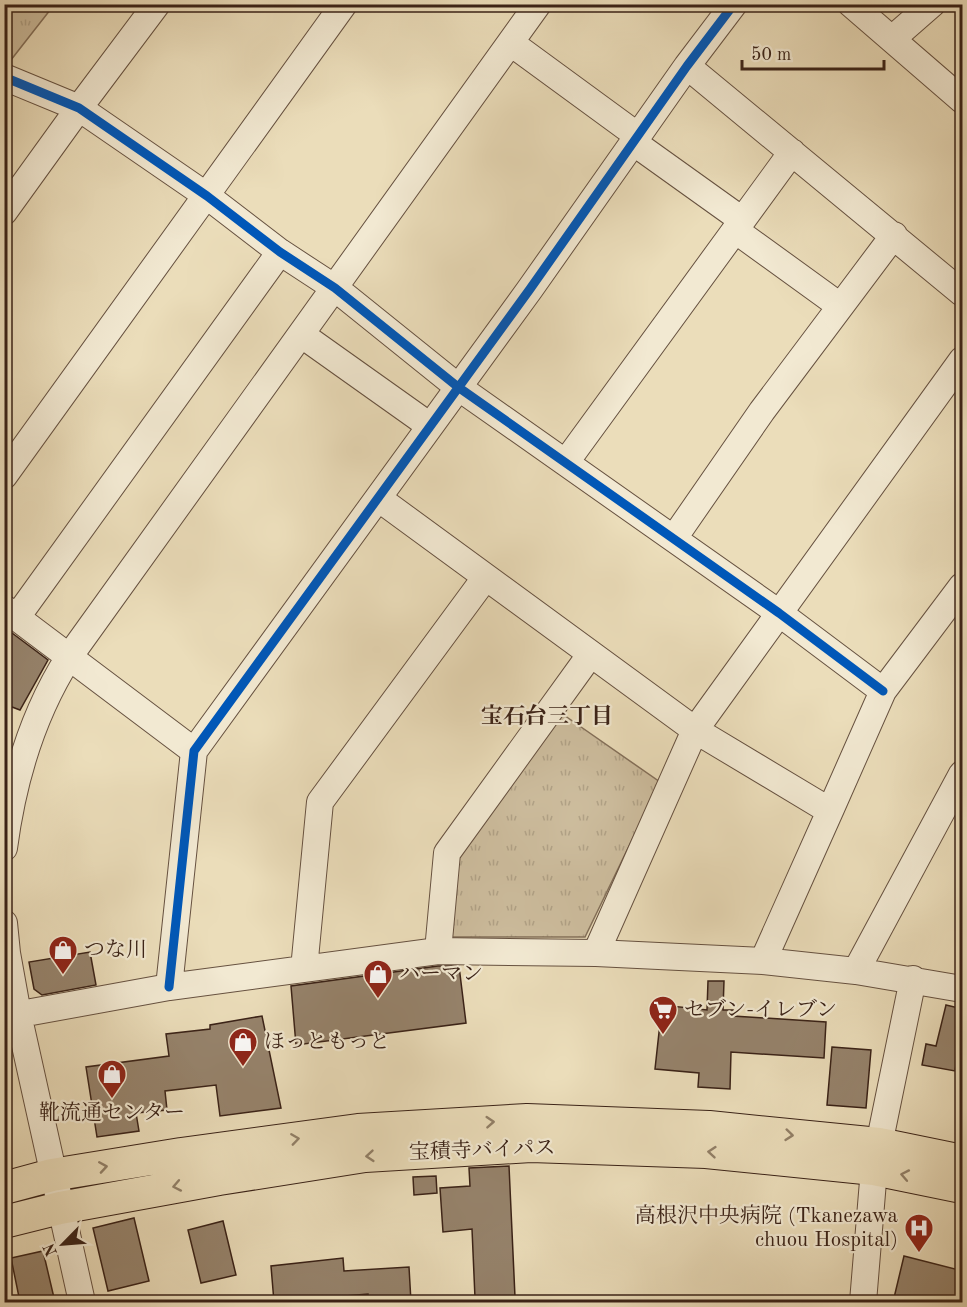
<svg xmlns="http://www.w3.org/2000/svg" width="967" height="1307" viewBox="0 0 967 1307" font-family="'Old Standard TT','Noto Serif JP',serif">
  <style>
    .park { fill: url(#park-tufts); stroke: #84705a; stroke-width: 1.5 }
    .building { fill: #96836c; stroke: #3a2217; stroke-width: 1.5 }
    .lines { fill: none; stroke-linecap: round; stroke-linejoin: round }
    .minor-casing { stroke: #665140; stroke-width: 28 }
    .major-casing { stroke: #3a2217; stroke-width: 34 }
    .minor { stroke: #f2e9d2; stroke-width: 26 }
    .major { stroke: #ebddba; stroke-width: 32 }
    .cycleway-casing { stroke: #f2e9d2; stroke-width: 13 }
    .cycleway { stroke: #0057b8; stroke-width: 9 }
    .oneway { stroke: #928068 }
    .labels { text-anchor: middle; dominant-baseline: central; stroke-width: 4.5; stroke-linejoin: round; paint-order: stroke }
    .poi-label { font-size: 21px; fill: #3a2217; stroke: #f2e9d2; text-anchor: start }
    .street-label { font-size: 21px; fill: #3a2217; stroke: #f2e9d2 }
    .neighbourhood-label { font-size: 22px; font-weight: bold; fill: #3a2217; stroke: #f2e9d2 }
  </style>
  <defs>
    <pattern id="park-tufts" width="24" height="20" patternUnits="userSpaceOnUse" patternTransform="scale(1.5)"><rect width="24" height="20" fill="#cdbd9e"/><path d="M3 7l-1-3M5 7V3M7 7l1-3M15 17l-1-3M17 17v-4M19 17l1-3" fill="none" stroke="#b1a287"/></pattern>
  </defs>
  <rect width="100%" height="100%" fill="#ebddba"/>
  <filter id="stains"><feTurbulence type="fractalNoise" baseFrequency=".00333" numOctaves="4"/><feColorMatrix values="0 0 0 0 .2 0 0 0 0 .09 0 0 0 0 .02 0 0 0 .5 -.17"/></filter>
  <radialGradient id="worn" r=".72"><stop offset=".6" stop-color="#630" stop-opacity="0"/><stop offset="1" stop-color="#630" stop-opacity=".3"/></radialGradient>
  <path class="park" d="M4,5H54L7,65L4,64Z
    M561,713L660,782L585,937H450L455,855Z"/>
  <path class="building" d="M4,627L48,660L20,710L4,704Z
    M90,952L96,985L42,995L34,989L29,962Z
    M438,966H459L466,1023L296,1045L291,986Z
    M708,981H724L723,1010H733V1016L826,1022L824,1058L731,1052L730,1089L698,1087L699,1073L655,1069L662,1005L707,1010Z
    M946,1005L963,1009V1044L960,1043L955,1071L922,1065L926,1044L936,1046Z
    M262,1016L281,1108L220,1116L216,1085L165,1091L167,1110L136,1113L139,1131L97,1137L86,1067L169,1056L166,1034L210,1029V1025Z
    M832,1047L871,1050L866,1108L827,1105Z
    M509,1166L515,1297L475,1298L472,1229L443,1232L440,1188L470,1186L469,1168Z
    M436,1176L437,1193L414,1195L413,1177Z
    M134,1218L149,1281L108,1291L93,1228Z
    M223,1221L236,1275L201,1283L188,1230Z
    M43,1251L55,1302H20L11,1258Z
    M904,1256L963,1271V1302H893Z
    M343,1258L344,1271L409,1267L411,1302H369L368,1294L274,1302L271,1266Z"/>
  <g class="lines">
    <g class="minor-casing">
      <path id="minor" d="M851,4L962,100
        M892,39L932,4
        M511,43L638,136
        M687,66L962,293
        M4,77L79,108L207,196L280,252L335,288L458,387L779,613L883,691
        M633,142L742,220
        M4,212L79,108L157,4
        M735,230L840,306
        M302,335L430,426
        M566,462L792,152
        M4,476L344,4
        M378,498L695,730L830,811L763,961
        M674,538L762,411L894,235
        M4,608L194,751
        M17,617L280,252
        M830,811L883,691L962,586
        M4,848C13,780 32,715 69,657L538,4
        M4,923L7,953L18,1014L82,1302
        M438,951L447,853L590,655
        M596,953L695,730L962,360
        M304,969L320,802L485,578
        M856,971L962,774
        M169,987L194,751L530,289L687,66L734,4
        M4,1017L169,987L438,951L596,953L763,961L856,971L962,989
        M863,1302L874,1169L913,979"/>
    </g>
    <g class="major-casing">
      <path id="major" d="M4,1188L52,1175L181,1154L358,1130L527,1120L709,1127L879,1144L962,1161
        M4,1222L60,1208L219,1179L365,1156L531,1146L706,1152L874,1169L962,1187"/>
    </g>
    <use href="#minor" class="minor"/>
    <use href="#major" class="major"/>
    <g class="cycleway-casing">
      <path id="cycleway" d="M4,77L79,108L207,196L280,252L335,288L458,387L779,613L883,691
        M169,987L194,751L530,289L687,66L734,4"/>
    </g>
    <use href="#cycleway" class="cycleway"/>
  </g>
  <defs><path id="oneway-chevron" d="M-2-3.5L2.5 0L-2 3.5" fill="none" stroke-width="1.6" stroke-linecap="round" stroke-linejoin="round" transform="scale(1.5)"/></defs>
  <g class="oneway">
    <use href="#oneway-chevron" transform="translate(490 1122) rotate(-4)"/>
    <use href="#oneway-chevron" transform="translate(789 1135) rotate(6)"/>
    <use href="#oneway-chevron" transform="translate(295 1139) rotate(-8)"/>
    <use href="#oneway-chevron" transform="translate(712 1152) rotate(-175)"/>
    <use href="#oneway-chevron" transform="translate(370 1156) rotate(175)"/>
    <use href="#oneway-chevron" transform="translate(103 1167) rotate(-9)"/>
    <use href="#oneway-chevron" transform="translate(905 1175) rotate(-169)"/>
    <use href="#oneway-chevron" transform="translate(177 1186) rotate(169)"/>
  </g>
  <defs>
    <g id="shop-pin" transform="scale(1.5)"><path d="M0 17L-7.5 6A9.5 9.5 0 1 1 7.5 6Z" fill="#8f2418" stroke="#f2e9d2"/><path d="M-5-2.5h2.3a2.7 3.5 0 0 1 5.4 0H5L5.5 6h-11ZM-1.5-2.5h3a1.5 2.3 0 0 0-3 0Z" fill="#fff"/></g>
    <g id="supermarket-pin" transform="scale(1.5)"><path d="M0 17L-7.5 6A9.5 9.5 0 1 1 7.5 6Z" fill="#8f2418" stroke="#f2e9d2"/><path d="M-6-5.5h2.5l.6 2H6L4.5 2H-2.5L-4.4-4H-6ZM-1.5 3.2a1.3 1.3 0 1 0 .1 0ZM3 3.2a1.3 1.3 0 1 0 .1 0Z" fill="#fff"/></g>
    <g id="hospital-pin" transform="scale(1.5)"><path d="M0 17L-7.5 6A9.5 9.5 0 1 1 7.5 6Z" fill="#8f2418" stroke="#f2e9d2"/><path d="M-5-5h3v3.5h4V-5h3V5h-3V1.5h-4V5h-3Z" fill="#fff"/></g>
  </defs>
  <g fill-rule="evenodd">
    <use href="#shop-pin" x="63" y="950"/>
    <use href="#shop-pin" x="378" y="974"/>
    <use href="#supermarket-pin" x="663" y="1010"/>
    <use href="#shop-pin" x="243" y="1042"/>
    <use href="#shop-pin" x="112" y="1074"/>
    <use href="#hospital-pin" x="919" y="1228"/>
  </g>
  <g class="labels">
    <g class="poi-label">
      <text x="84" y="950">つな川</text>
      <text x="399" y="974">ハーマン</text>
      <text x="684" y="1010">セブン-イレブン</text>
      <text x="264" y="1042">ほっともっと</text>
      <text x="112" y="1113" text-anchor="middle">靴流通センター</text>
      <text x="898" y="1216" text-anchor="end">高根沢中央病院 (Tkanezawa<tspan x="898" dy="24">chuou Hospital)</tspan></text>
    </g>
    <g class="street-label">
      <text transform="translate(482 1151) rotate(-2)">宝積寺バイパス</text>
    </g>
    <g class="neighbourhood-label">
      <text x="547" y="717">宝石台三丁目</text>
    </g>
  </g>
  <rect width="967" height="1307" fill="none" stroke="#ebddba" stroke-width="24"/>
  <rect x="6" y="6" width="955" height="1295" fill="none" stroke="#3a2217" stroke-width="3"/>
  <rect x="12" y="12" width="943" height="1283" fill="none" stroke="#3a2217" stroke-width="1.5"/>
  <g transform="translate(63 1244) rotate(245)" stroke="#f2e9d2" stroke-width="4.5" paint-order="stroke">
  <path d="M0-4.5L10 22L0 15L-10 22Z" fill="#3a2217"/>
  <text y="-9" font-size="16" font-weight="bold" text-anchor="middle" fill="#3a2217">N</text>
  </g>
  <path d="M742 60v9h142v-9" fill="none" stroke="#3a2217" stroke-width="3"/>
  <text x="751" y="60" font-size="18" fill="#3a2217" stroke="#f2e9d2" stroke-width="4.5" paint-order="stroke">50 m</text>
  <rect width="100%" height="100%" filter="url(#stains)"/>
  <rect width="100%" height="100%" fill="url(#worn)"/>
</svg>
